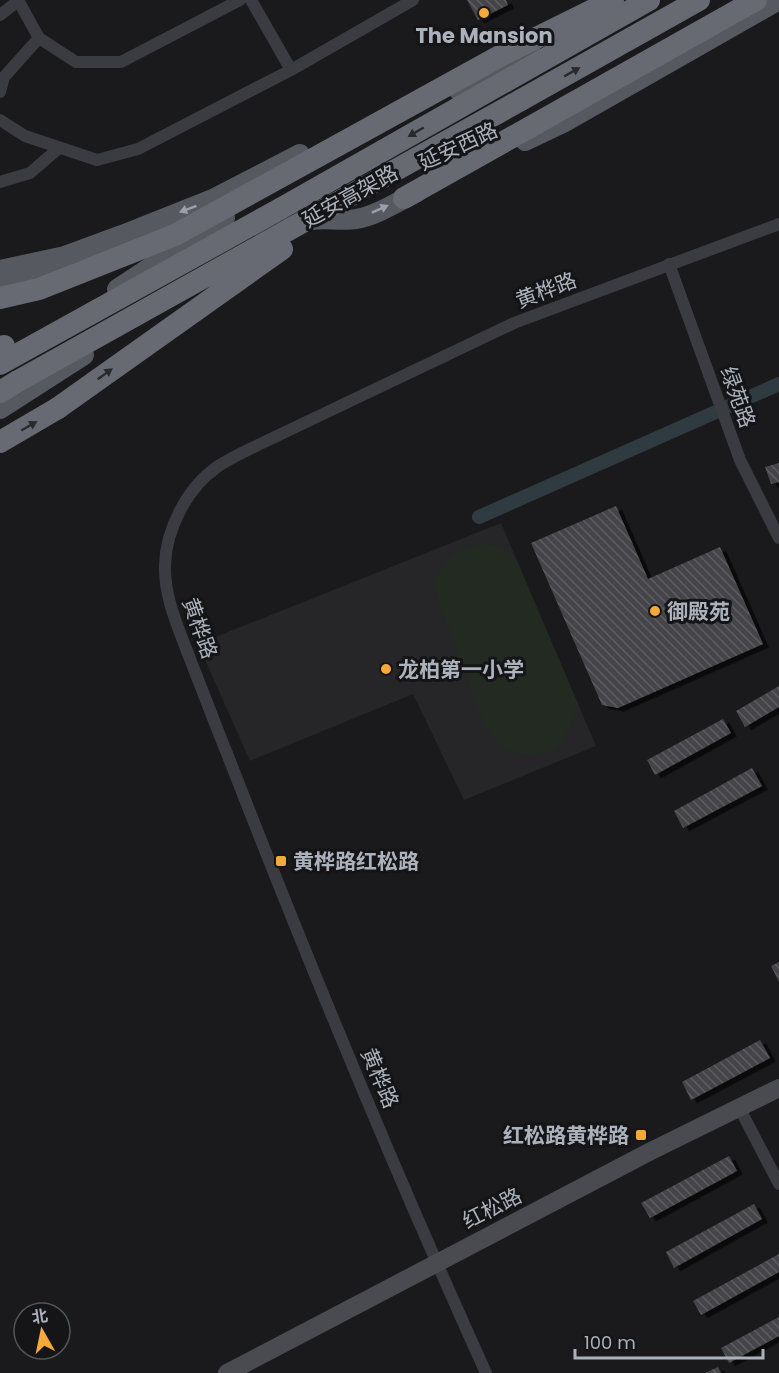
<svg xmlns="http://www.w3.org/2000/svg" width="779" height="1373" viewBox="0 0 779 1373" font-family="Poppins,'Noto Sans SC',sans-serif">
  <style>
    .built { fill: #262629 }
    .park { fill: #222a22 }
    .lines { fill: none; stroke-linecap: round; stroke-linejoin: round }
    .canal { stroke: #2f3a41; stroke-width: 14 }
    .building { fill: url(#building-back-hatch); filter: url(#shadow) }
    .street { stroke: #3b3c41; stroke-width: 12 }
    .secondary { stroke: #494b51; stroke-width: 18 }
    .primary { stroke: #575960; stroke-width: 20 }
    .highway { stroke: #676a72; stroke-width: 22 }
    .highway-bridge { stroke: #676a72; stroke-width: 22 }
    .oneway { fill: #2a2a2e }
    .oneway2 { fill: #9ba0aa }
    .poi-dot { fill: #f3aa3b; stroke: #151517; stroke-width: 2 }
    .labels { text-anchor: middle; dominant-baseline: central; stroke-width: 6; stroke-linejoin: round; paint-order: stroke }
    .poi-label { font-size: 21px; font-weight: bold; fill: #acb2bc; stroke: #151517; text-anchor: start }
    .street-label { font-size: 21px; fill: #acb2bc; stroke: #151517 }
  </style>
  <defs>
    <pattern id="building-back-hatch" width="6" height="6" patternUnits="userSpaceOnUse" patternTransform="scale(1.5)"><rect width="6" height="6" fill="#444549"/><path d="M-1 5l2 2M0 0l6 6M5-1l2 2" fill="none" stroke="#5c5d61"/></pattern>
    <filter id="shadow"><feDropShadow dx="6" dy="3.5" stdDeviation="0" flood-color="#0009"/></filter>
  </defs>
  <rect width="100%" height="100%" fill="#1a1a1c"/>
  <path class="built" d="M501,523L596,746L464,800L413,694L250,761L198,644Z"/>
  <path class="park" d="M484,544L500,547L515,556L578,704C573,720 569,735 557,747C547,756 518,757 506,750C497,745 490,734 484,725L432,583C447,557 455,551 484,544Z"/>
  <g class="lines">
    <path class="canal" d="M479,517L779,384"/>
  </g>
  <path class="building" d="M467,0H506L508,5L478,20Z
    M779,463V482L771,484L765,467Z
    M616,506L648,579L720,547L763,644L618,708L602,705L531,543Z
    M779,686V707L745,727L736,711Z
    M723,719L731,733L655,775L647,760Z
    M752,768L762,786L683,828L674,811Z
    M779,962V982L771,966Z
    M760,1040L770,1058L691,1100L682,1082Z
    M729,1156L737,1171L650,1218L641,1203Z
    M754,1204L762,1219L674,1268L666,1252Z
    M779,1254V1272L701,1315L693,1301Z
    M779,1317V1336L729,1363L721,1348Z
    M718,1367L721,1373H705Z"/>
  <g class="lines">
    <path class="street" d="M18,0L39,38L76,62H121L240,0
      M251,0L291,70
      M0,15L18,1
      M0,92L4,77L39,38
      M0,120L25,136L97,160L138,149L291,70L413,0
      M0,182L30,173L59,148
      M669,264L740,460L779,538
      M740,1109L779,1184
      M486,1373C394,1170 309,964 228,756C215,724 203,692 190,659C179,629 164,598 165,565C166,529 187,488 217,467C229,459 244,452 258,445L514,323L779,224"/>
    <path class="secondary" d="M227,1373L651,1151L779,1088"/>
    <path class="primary" d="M459,91L531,52
      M525,141L563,123L779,0
      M304,222C319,216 339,222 356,219C376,216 399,201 417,192
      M0,270L65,256L122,235L215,198L300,154
      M0,287L64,271
      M117,289L225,218
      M0,409L84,355"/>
    <path class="highway" d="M521,100L699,0
      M404,198L756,0
      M280,209L649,0
      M0,348L4,346
      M0,392L18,381
      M0,442L58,408"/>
    <path class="highway-bridge" d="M0,298L39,289L175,235L500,56L613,0
      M0,364L280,209
      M18,381L521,100
      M58,408L282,249"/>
  </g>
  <defs><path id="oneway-solid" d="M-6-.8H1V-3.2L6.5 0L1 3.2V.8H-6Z" transform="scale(1.5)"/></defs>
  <g class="oneway">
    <use href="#oneway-solid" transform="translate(572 72) rotate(-29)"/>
    <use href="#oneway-solid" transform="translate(416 132) rotate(150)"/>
    <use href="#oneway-solid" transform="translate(105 374) rotate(-36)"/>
    <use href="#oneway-solid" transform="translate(29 426) rotate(-30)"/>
  </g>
  <g class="oneway2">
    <use href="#oneway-solid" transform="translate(188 209) rotate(159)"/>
    <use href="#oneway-solid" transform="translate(380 209) rotate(-24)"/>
  </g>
  <g class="poi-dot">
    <circle cx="484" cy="13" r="6"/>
    <circle cx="655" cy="611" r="6"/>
    <circle cx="386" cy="669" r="6"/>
    <rect x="275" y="855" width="12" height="12" rx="3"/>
    <rect x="635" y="1129" width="12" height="12" rx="3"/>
  </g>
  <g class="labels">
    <g class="poi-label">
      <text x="484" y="35" text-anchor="middle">The Mansion</text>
      <text x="667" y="611">御殿苑</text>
      <text x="398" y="669">龙柏第一小学</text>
      <text x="293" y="861">黄桦路红松路</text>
      <text x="629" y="1135" text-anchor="end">红松路黄桦路</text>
    </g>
    <g class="street-label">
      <text transform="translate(458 146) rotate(-25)">延安西路</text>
      <text transform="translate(350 196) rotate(-29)">延安高架路</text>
      <text transform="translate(546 290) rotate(-21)">黄桦路</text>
      <text transform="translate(738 397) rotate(70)">绿苑路</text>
      <text transform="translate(200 628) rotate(70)">黄桦路</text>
      <text transform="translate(380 1078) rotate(67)">黄桦路</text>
      <text transform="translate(492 1208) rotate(-27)">红松路</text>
    </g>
  </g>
  <g transform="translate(42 1331) rotate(351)"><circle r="28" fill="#151517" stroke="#515459" stroke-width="1.5"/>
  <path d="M0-4.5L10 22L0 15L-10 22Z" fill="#f3aa3b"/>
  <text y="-9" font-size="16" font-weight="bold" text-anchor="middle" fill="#acb2bc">北</text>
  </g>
  <path d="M575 1349v9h188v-9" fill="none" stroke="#acb2bc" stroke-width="3"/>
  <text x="584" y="1349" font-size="18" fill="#acb2bc" stroke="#151517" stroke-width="4.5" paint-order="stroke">100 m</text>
</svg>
